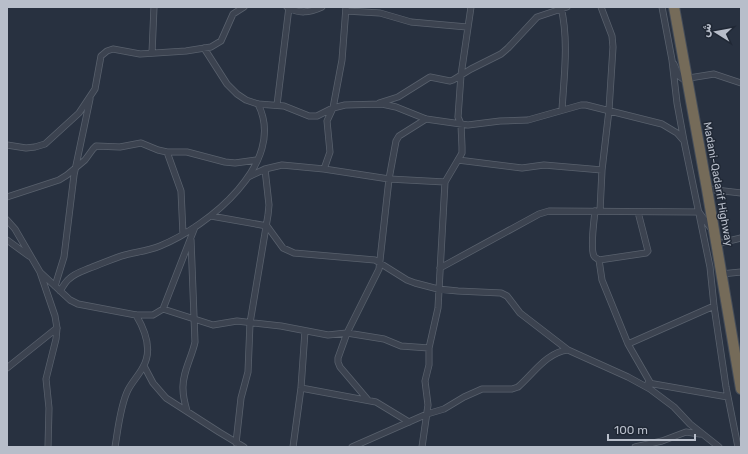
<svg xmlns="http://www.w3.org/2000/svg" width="748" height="454" viewBox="0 0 748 454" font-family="Rubik,'Noto Sans Arabic',sans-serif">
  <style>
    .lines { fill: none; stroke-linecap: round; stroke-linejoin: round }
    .street-casing { stroke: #59616d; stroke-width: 7 }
    .highway-casing { stroke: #464e5a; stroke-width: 12 }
    .street { stroke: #3c4350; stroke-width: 5.5 }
    .highway { stroke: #756b59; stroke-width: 10 }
    .labels { text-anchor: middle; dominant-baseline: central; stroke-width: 3; stroke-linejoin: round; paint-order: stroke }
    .street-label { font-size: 11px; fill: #b8beca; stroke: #202835 }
  </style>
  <rect width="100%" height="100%" fill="#283140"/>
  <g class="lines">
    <g class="street-casing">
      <path id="street" d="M287,7C299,14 309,13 322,7
        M561,7C569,41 564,76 562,110
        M662,7L672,60L677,103L684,141L710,267L714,306L726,387L738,447
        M346,11L380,13L411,22L467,27
        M204,48L227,84L237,94L246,100L258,104L284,106L309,116H317L333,108L345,105L382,104L396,107L426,119L468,125L500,121L528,120L581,105H586L662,124L677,133L684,141
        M152,53L154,7
        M674,64L679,76L683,79L714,74L741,83
        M379,103L398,97L430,77L450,81L453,80L471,69L501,54L508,48L537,17L567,7
        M277,105L289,7
        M7,145L26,148L35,147L45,144L79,113L95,89L101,56L107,51L113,49L140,54L186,51L211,47L221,41L233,14L244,7
        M167,152L181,191L183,234
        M458,160L522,168L544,165L602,170
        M324,169L330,152L327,121L333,108L342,60L346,7
        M248,177L265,169L282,165L324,169L389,179L445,182
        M707,189L741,193
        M7,197L59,180L67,175L85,160L93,149L96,146L120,147L141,143L158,150L167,152H187L225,162L235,163L257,160
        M595,211C594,221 590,248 594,256C595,258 597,258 599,260L646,253L648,251L638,212
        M600,211L602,170L609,110L613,47L612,36L601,7
        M211,216L267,226L283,248L294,253L375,260L407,280L415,283L438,289L458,291L501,293L507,296L520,313L568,350L628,377L650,389L674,407L690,424L719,447
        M7,220L15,229L40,272L55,316L57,328L56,339L46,379L49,408L48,447
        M7,240L29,256
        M716,244L741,238
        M599,260L602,280L628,344L651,384
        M440,268L539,214L549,211L699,212L712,230
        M41,273L70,300L78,304L136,315H153L163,309L195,227
        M721,274L741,272
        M55,286L64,257L74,175L90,99
        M60,291C63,287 65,282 69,279C75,273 83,271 90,268C102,264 113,258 125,255C136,252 148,251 160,246C207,227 288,163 258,104
        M163,309L213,325L237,321L281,326L328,335L347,333L384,339L401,346L429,348
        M628,344L714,306
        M144,366L153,383L166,398L219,432L244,447
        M7,368L57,328
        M648,383L728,397
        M301,388L376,402L409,422
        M368,400L340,367L338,362V358L347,333L379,269L389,179L396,141L399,136L426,119
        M187,411C185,404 183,396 183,389C182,373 192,357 195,342L191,240
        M236,443L241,398L248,372L250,323L268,215L269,205L265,169
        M115,447C118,430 120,406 128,390C132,382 139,375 143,367C153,350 145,330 136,315
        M293,447L301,388L305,331
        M352,447L427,414L444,409L464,397L482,389H512L518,387C533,374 547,352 568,350
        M422,447L428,405L425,381L429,365V348L438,308L445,182L458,160L462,153V147L461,124L458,117L461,75L471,7
        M635,447L662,441L686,432L700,434"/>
    </g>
    <g class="highway-casing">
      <path id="highway" d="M674,7L707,189L741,389"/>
    </g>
    <use href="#street" class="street"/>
    <use href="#highway" class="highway"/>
  </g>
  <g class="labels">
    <g class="street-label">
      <text transform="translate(718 184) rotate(80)">Madani-Qadarif Highway</text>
    </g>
  </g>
  <rect width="748" height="454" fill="none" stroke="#b8beca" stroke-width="16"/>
  <g transform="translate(716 32) rotate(281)" stroke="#202835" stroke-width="3" paint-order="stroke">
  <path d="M0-3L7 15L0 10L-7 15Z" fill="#b8beca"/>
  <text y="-6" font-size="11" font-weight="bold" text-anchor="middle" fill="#b8beca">ش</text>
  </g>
  <path d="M608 434v6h87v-6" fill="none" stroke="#b8beca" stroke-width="2"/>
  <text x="614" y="434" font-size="12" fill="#b8beca" stroke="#202835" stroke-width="3" paint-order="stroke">100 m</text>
</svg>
